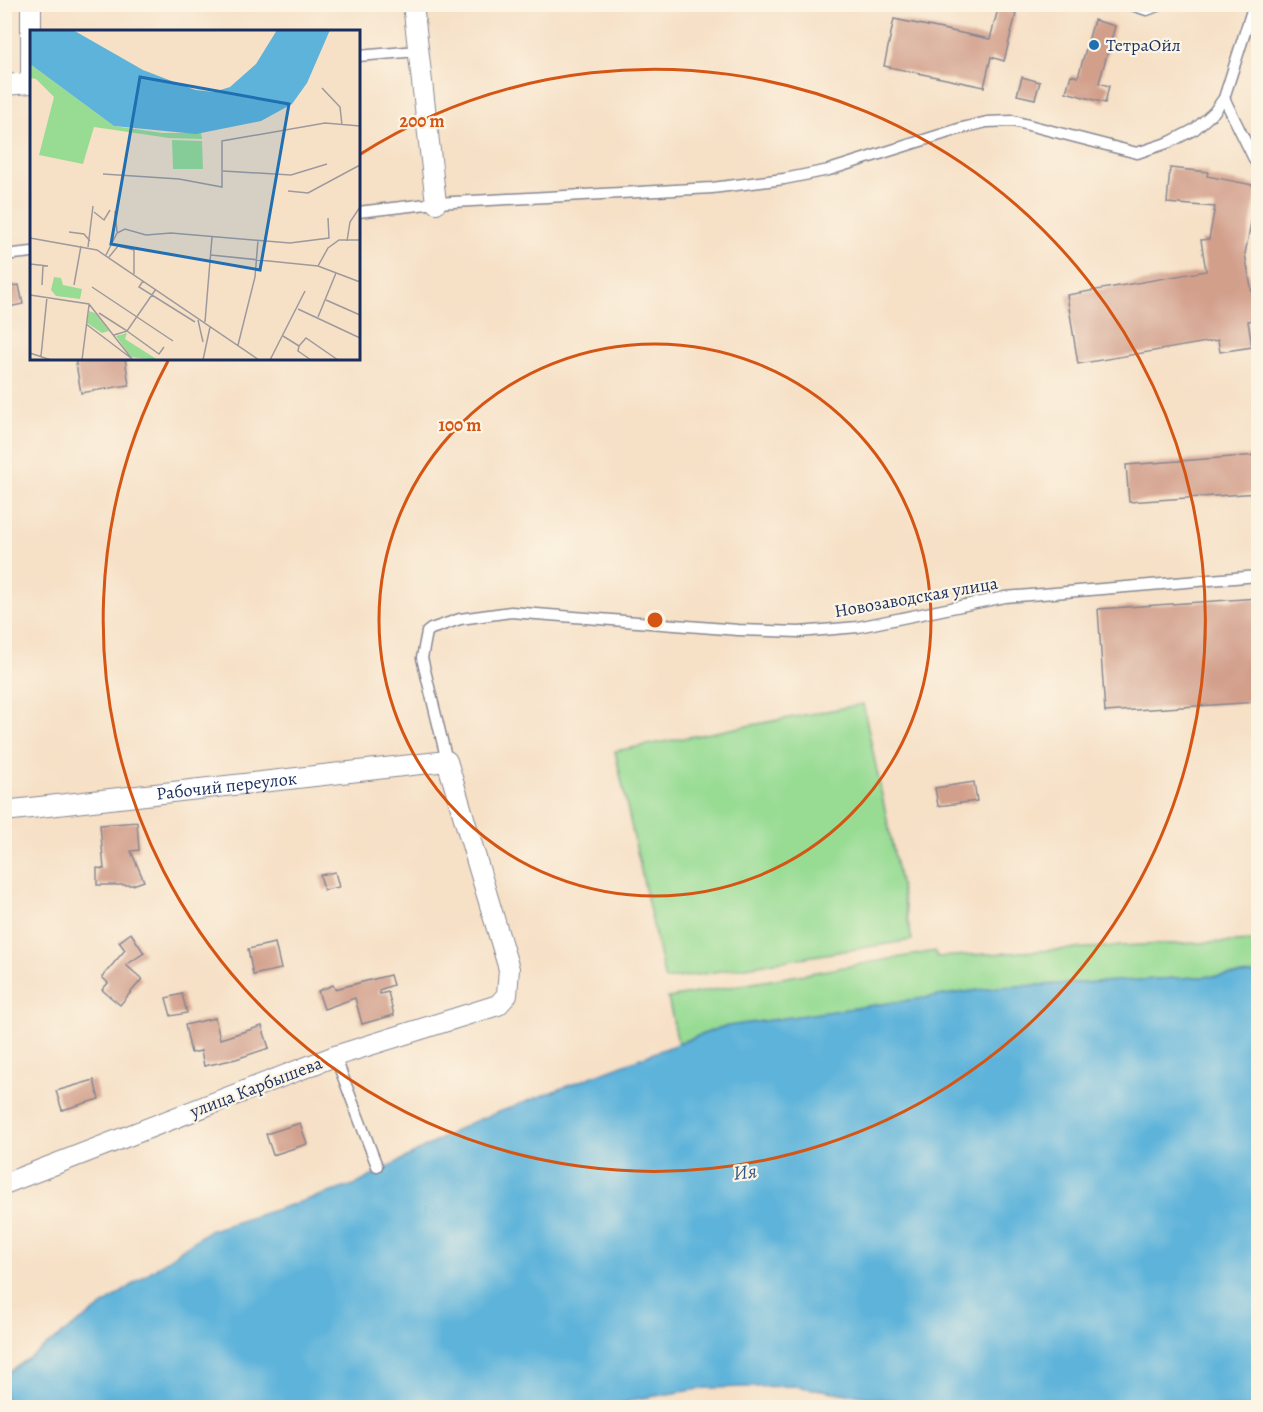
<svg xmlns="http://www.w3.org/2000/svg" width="1263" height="1412" viewBox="0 0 1263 1412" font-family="Alegreya,serif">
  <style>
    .green { fill: #98dc94; stroke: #5a8679; stroke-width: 1.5 }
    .water { fill: #5db3da; stroke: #3c719c; stroke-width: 1.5 }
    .building { fill: #d29f8b }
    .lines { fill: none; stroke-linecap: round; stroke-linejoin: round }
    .service-casing { stroke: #888892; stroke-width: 13 }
    .minor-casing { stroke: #888892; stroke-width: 22 }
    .service { stroke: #fff; stroke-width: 10 }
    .minor { stroke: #fff; stroke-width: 20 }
    .ring { fill: none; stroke: #d45514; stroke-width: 3 }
    .poi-dot { fill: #1f6fb2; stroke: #fcf5e5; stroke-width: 2 }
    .labels { text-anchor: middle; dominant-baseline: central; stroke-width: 4.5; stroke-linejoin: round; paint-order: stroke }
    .poi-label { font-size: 18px; fill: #1b2f5e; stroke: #fcf5e5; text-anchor: start }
    .street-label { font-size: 18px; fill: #1b2f5e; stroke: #fcf5e5 }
    .water-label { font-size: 20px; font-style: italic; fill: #2f5783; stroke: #fcf5e5 }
    .inset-road { fill: none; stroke: #9e999c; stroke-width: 1.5 }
    .view { fill: #1f6fb2; fill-opacity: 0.15; stroke: #1f6fb2; stroke-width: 3 }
    .inset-edge { fill: none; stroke: #1b2f5e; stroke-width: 3 }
    .centre { fill: #d45514; stroke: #fcf5e5; stroke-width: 3 }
    .ring-label { font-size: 18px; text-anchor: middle; font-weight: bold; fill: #d45514; stroke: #fcf5e5; stroke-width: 4.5; stroke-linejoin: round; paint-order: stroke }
  </style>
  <rect width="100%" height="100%" fill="#fcf5e5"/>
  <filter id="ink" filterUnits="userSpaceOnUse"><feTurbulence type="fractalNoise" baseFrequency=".0167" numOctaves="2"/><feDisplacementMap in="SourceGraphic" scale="12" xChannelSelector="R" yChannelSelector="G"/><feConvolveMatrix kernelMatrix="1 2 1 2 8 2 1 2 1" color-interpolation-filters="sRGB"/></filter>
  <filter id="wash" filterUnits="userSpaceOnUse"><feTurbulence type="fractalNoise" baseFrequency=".008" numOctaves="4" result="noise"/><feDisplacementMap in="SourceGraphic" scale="24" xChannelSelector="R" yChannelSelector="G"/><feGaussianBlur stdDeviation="1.35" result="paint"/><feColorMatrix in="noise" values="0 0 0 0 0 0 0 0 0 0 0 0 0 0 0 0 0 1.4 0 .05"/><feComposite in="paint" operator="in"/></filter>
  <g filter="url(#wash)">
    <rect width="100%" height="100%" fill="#f6e0c6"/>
    <path class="green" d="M863,704L912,940L665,980L615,751Z
      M1258,941V974L1000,987L722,1027L678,1043L668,998L935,951L937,957L1141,945Z"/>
    <path class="water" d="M1258,974V1407L941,1408L794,1386L706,1388L636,1399L609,1408L5,1407V1375L208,1231L357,1184L470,1123L722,1027L1000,987Z"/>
    <g id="blocks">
      <path class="building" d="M998,9L1016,14L1004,61L991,57L984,87L884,66L894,19L990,39Z
        M1094,20L1115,26L1099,83L1109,86L1105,103L1066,92L1071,75L1078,77Z
        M1022,77L1040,82L1035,99L1017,95Z
        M1170,168L1208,172L1207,176L1258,186L1245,254L1253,299L1258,298V319L1248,321L1252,347L1220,352L1218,340L1078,364L1067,295L1206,271L1201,240L1209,239L1215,207L1167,203Z
        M19,285L23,304L4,308V287Z
        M75,358H125L129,385L81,393Z
        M1258,455V493L1129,502L1126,465Z
        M1258,598V702L1105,712L1098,609Z
        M974,782L977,801L938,806L935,788Z
        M137,822L139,850L131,851L144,881L133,885H97V868L104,869L100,825Z
        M335,872L339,887L324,890L320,875Z
        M131,933L144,953L126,965L142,979L120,1005L102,990L108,983L102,977L125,950L119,942Z
        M275,943L281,969L253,975L248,949Z
        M390,975L393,985L379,990L380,994L388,992L394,1015L362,1024L355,998L324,1009L318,991L333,985L335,989Z
        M182,994L187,1013L171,1016L166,998Z
        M215,1018L220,1039L262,1026L269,1048L236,1059L204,1066L201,1051L191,1053L185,1025Z
        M94,1080L99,1099L62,1110L56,1091Z
        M300,1123L307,1144L273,1155L266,1134Z"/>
    </g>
  </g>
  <g filter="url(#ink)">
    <use href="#blocks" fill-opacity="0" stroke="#888892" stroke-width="1.5"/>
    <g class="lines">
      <g class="service-casing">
        <path id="service" d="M1129,4L1147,10L1162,4
          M358,56L418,51
          M1224,98L1258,167
          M358,212L436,203L712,188L784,179L829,170L962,128L987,122L1013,121L1137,153L1170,142L1195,129L1214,112L1224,98L1254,4
          M4,255L32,252
          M447,761L422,658L427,632L431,629L460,619L511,612L738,630L799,632L858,627L1005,597L1258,576
          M335,1056L377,1166"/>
      </g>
      <g class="minor-casing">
        <g id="minor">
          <path d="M413,4L436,203"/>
          <path d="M4,85L31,83V4"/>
          <path id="s1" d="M4,811L447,761L509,969L507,995L498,1005L335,1056L4,1184"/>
        </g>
      </g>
      <use href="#service" class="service"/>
      <use href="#minor" class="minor"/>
    </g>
  </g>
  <g class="ring">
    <circle cx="655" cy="620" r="276"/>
    <path d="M359 155A551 551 0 1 1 168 361"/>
  </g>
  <circle class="poi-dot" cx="1094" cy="45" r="6"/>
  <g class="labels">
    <g class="poi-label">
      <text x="1106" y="45">ТетраОйл</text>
    </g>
    <g class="street-label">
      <text transform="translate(916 597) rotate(-10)">Новозаводская улица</text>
      <text stroke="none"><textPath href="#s1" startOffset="224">Рабочий переулок</textPath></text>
      <text transform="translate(256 1087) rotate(-21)">улица Карбышева</text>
    </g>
    <g class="water-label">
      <text transform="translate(745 1172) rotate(-6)">Ия</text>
    </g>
  </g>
  <g transform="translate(30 30)">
    <rect width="330" height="330" fill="#f6e0c6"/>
    <path d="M0,34L84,96L132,103H171L172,109L139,108L64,97L53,134L9,125L24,67L6,49L0,48ZM142,110L172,111L173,139H143ZM24,247L31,248L33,255L52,259L50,269L26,266L21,260ZM59,281L65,283L79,301L72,303L57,293ZM97,303L95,309L128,330L101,327L86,306Z" fill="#98dc94"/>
    <path d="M0,0H43L113,40L165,60L184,62L200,57L226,34L247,0H300L277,53L262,74L231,91L166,104L84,96L0,34Z" fill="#5db3da"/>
    <path class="inset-road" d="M292,58L310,77L312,95M193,141L261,145L297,134M73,144L149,149L192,157V111L295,93L330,96M258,161L278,163L330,135M85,181L87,202M64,182L74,190L80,180M39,202L54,204L60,211M0,208L67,220L229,330M317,211L320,192L330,177M58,217L63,176M76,225L87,203L95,199L116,205L141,203L260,213L299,208L298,188M181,225L288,236L330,252M79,227L88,216L104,220V244M0,234L18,236M288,236L298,218L309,210H330M113,251L109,257L165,292M12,255L13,236M44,255L51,216M62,257L143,311M0,265L59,274L102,329M296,270L330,285M268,279L330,308M69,283L97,301L126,259M288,287L306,243M168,290L173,312M175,292L182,207M56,294L101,328M84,305L97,301L129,324L134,317M253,306L269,316M208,315L225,247L228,210M269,316L276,308L308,330M269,316L268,321L281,330M0,323L21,330M11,326L17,267M52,330L59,275M173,330L180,297M240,330L275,261"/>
    <path class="view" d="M110,47L259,74L230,240L81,214Z"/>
    <rect width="330" height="330" class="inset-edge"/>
  </g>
  <circle cx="655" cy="620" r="9" class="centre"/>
  <g class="ring-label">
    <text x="422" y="127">200 m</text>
    <text x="460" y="431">100 m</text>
  </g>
  <rect width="1263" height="1412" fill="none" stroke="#fcf5e5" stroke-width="24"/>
</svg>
